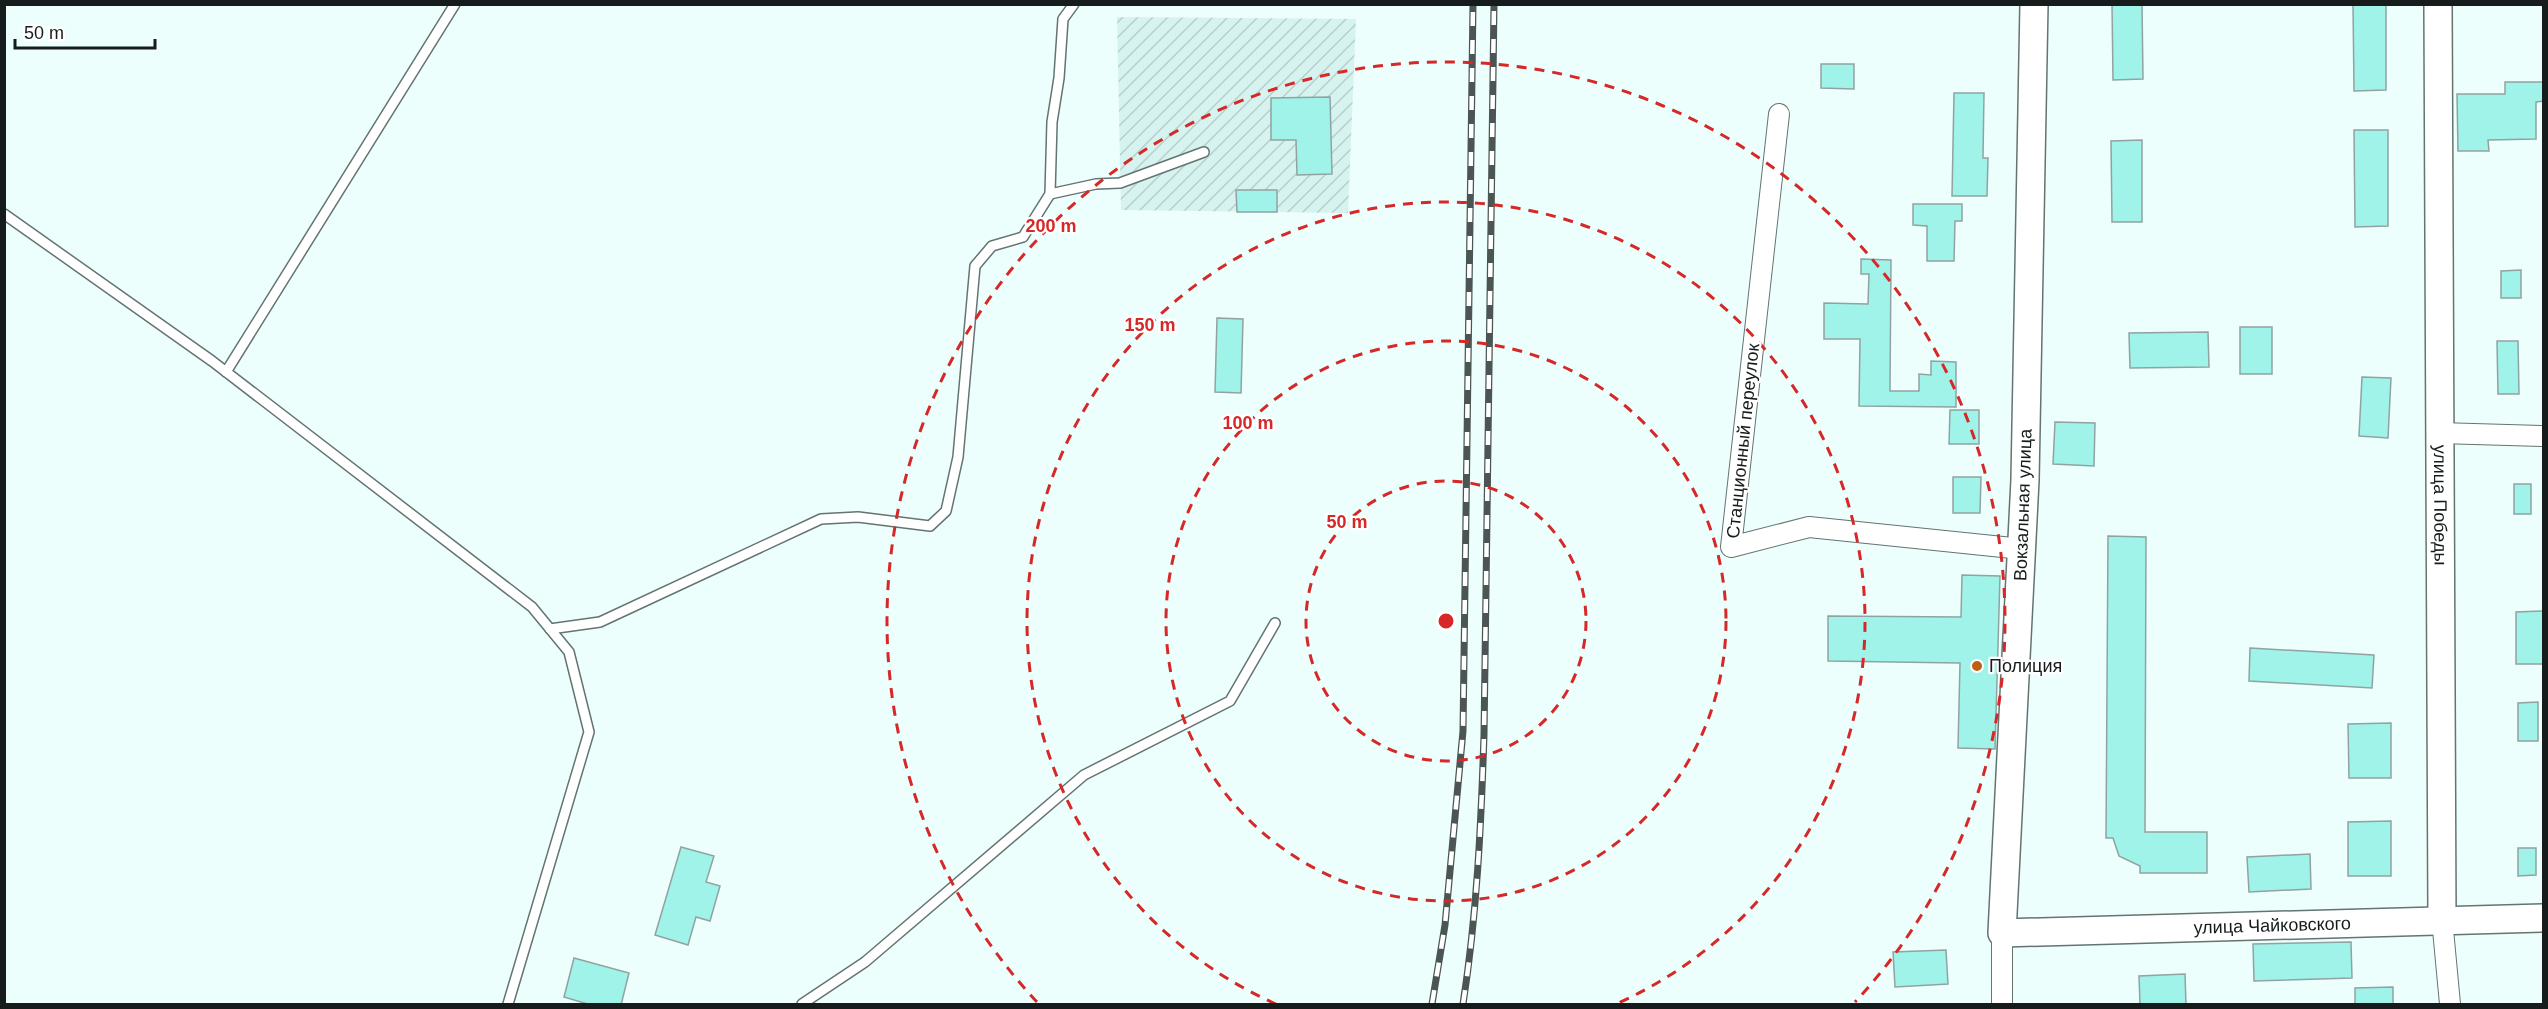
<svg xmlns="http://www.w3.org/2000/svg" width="2548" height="1009" font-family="Helvetica,sans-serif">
<defs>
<pattern id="industrial-furrows" width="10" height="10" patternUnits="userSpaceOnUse" patternTransform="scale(1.5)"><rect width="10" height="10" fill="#d6f3ef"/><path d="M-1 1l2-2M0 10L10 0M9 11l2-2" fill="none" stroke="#b7d0cc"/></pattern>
</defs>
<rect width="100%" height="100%" fill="#ecfffc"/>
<polygon fill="url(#industrial-furrows)" points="1117,17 1356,19 1348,213 1121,210"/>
<g fill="#a0f3e9" stroke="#91a3a1" stroke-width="1.5">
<polygon points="2112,4 2142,4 2143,79 2113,80"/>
<polygon points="2353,4 2386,4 2386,90 2354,91"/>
<polygon points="1821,64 1854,64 1854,89 1821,88"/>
<polygon points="2505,82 2544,82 2544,101 2536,102 2536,139 2488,140 2489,151 2458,151 2457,94 2505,94"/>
<polygon points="1954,93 1984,93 1983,158 1988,158 1987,196 1952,196"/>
<polygon points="1330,97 1332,174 1297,175 1296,140 1271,140 1271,98"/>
<polygon points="2354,130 2388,130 2388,226 2355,227"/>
<polygon points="2142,140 2142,222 2112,222 2111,141"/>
<polygon points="1236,190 1277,190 1277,212 1237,212"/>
<polygon points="1913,204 1962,204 1962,221 1955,221 1954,261 1927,261 1927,226 1913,225"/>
<polygon points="1861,259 1891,260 1890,391 1919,391 1919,374 1931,375 1931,361 1956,362 1956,407 1859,406 1860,339 1824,339 1824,303 1868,304 1869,274 1861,274"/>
<polygon points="2521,270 2521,298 2501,298 2501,271"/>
<polygon points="1217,318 1243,319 1241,393 1215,392"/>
<rect x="2240" y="327" width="32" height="47"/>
<polygon points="2208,332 2209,367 2130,368 2129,333"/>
<polygon points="2497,341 2518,341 2519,394 2498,394"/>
<polygon points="2362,377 2391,378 2388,438 2359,436"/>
<polygon points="1950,410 1979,410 1979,444 1949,444"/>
<polygon points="2055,422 2095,423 2094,466 2053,464"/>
<polygon points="1953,477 1981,477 1980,513 1953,513"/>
<rect x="2514" y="484" width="17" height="30"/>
<polygon points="2108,536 2146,537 2145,832 2207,832 2207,873 2140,873 2140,866 2119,856 2113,838 2106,838"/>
<polygon points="1962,575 2000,576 1995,749 1958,748 1960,663 1828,661 1828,616 1961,617"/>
<polygon points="2544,611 2544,664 2516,664 2516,612"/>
<polygon points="2250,648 2374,655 2372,688 2249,681"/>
<polygon points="2538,702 2538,741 2518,741 2518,703"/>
<polygon points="2391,723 2391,778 2349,778 2348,724"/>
<polygon points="2391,821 2391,876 2348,876 2348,822"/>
<polygon points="681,847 714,856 706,882 720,886 710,921 696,917 688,945 655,935"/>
<polygon points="2518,848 2536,848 2536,875 2518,876"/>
<polygon points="2310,854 2311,889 2249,892 2247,857"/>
<polygon points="2351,942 2352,978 2254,981 2253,944"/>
<polygon points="1946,950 1948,984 1895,987 1893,952"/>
<polygon points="574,958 629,973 621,1005 591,1005 564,997"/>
<polygon points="2185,974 2186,1005 2140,1005 2139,976"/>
<polygon points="2393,987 2393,1005 2355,1005 2355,988"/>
</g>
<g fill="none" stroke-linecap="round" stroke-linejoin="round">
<g stroke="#637471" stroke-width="12">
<g id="lane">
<polyline points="1050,194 1096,184 1120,183 1204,152"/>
<polyline points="4,214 212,361 532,607 569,652 589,732 508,1004"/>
<polyline points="226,372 455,4"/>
<polyline points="550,629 600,622 821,519 858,517 930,526 946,511 958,457 975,266 992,246 1023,237 1050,194 1052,122 1059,78 1063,19 1074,4"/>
<polyline points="802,1004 865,962 1084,775 1230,701 1275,623"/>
</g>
</g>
<g stroke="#637471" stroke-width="22">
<g id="street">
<polyline points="1779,114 1731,547 1809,527 2022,549"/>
<polyline points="2439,433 2544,436"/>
<polyline points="2442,919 2450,1004"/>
<polyline points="2002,1004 2002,933"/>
</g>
</g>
<g stroke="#637471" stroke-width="30">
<g id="secondary">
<path id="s1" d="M2034 4 2025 480 2002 933 2544 918"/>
<path id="s2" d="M2438 4 2442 919"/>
</g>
</g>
<use href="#lane" stroke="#fff" stroke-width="9"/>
<use href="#street" stroke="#fff" stroke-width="20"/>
<use href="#secondary" stroke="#fff" stroke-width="27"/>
<g stroke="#4b5553" stroke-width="7">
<g id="rail">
<polyline points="1432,1004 1445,925 1463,731 1473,4"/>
<path d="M1463 1004C1477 914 1481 826 1484 735L1494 4"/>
</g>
</g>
<use href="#rail" stroke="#fff" stroke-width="4.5" stroke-dasharray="14" stroke-linecap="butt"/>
</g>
<g fill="none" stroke="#d62828" stroke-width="3" stroke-dasharray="10 8">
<circle cx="1446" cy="621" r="140"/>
<circle cx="1446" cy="621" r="280"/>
<path d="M1276 1004A419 419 0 1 1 1616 1004"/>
<path d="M1037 1002A559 559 0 1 1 1855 1002"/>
</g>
<circle fill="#be6012" stroke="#fff" stroke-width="2" cx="1977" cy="666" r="6"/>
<g text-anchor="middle" stroke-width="4.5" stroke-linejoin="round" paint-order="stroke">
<g font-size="18" fill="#161c1b" stroke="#fff">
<text transform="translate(1743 441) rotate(-84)" y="6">Станционный переулок</text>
<text transform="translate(2023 505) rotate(-88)" y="6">Вокзальная улица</text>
<text dy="6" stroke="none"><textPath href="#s2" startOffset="501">улица Победы</textPath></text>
<text dy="6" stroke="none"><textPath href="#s1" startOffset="1200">улица Чайковского</textPath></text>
</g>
<g font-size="18" fill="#161c1b" stroke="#fff" text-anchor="start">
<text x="1989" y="672">Полиция</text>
</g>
</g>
<circle cx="1446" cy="621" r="9" fill="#d62828" stroke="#fff" stroke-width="3"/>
<g font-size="18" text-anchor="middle" font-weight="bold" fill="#d62828" stroke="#fff" stroke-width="4.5" stroke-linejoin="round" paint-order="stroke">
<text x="1051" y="232">200 m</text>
<text x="1150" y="331">150 m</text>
<text x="1248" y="429">100 m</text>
<text x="1347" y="528">50 m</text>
</g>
<rect width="2548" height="1009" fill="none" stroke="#161c1b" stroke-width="12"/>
<path d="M15 39v9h140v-9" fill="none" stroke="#161c1b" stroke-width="3"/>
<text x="24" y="39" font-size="18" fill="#161c1b" stroke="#ffffff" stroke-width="4.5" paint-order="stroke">50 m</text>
</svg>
